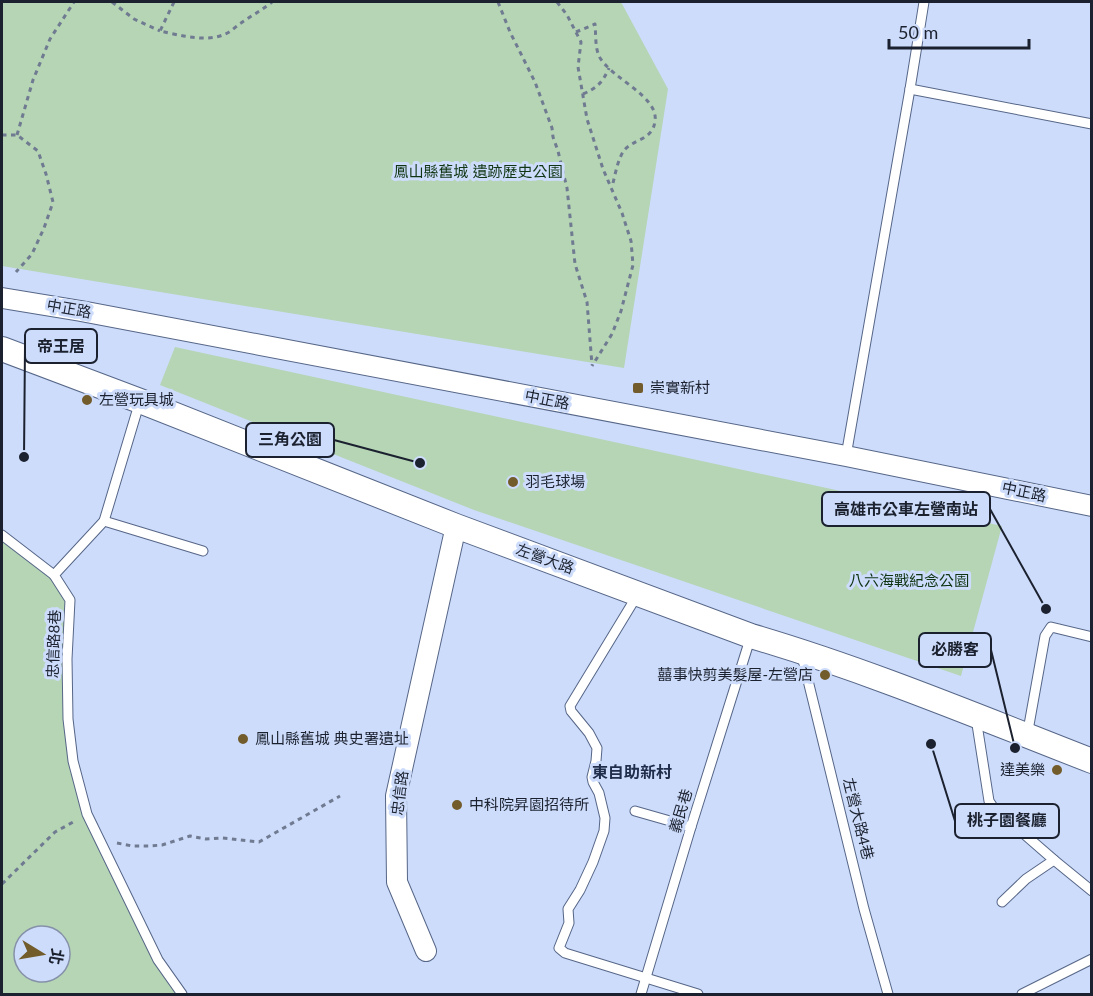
<svg xmlns="http://www.w3.org/2000/svg" width="1093" height="996" font-family="Lato,'Noto Sans TC',sans-serif">
<rect width="100%" height="100%" fill="#cddcfb"/>
<g fill="#b5d5b5" fill-rule="evenodd">
<polygon points="2,2 621,2 668,89 624,368 2,266"/>
<polygon points="175,347 1002,526 961,676 474,510 160,385"/>
<path d="M2 535 54 575 70 600 68 719 87 814 158 960 182 994H2ZM24 936H60V972H24Z"/>
</g>
<g fill="none" stroke-linecap="round" stroke-linejoin="round">
<g stroke="#566687" stroke-width="11">
<g id="service">
<polyline points="910,89 1092,124"/>
<polyline points="140,401 104,521 54,575 70,600 67,659 68,719 73,761 87,814 158,960 182,994"/>
<polyline points="846,456 910,89 924,2"/>
<polyline points="104,521 203,551"/>
<polyline points="2,535 54,575"/>
<polyline points="638,594 570,706 571,711 589,733 597,748 596,761 592,777 593,782 599,793 605,818 604,831 593,862 580,890 568,909 569,923 559,948 565,953 698,994"/>
<polyline points="802,656 864,909 888,994"/>
<polyline points="976,718 989,801 993,807 1054,860 1092,891"/>
<polyline points="1027,736 1045,636 1051,627 1092,637"/>
<polyline points="635,811 691,827"/>
<polyline points="1002,902 1026,879 1054,860"/>
<polyline points="641,994 691,827 751,636"/>
<polyline points="1022,994 1092,959"/>
</g>
</g>
<g stroke="#566687" stroke-width="22">
<g id="minor">
<polyline points="2,298 81,311 846,456 1092,506"/>
<polyline points="426,951 397,882 396,796 456,526"/>
</g>
</g>
<g stroke="#566687" stroke-width="26">
<path id="tertiary" d="M2 349 140 401 456 526 751 636C867 670 979 717 1092 761"/>
</g>
<g stroke="#707b91" stroke-width="3" stroke-dasharray="4.5 4.5" stroke-linecap="butt">
<polyline points="112,2 134,19 160,31"/>
<path d="M174 2 160 31C179 35 207 43 225 34 231 32 236 26 241 23 251 16 262 10 272 2"/>
<polyline points="498,2 510,32 535,82 552,128 553,137 558,151 567,188 575,264 587,302 592,365"/>
<polyline points="557,2 567,15 581,42 578,67 587,119 603,169 622,213 631,241 633,265 621,311 612,334 592,366"/>
<path d="M576 32 595 24C596 35 595 47 599 56 610 78 659 96 655 121 653 141 631 139 623 152 617 162 615 176 612 187"/>
<path d="M583 94C597 88 603 82 609 68"/>
<polyline points="2,135 17,135 38,151 46,174 53,202 44,228 32,254 16,272"/>
<polyline points="17,135 33,80 50,39 74,2"/>
<polyline points="117,843 132,846 149,846 162,845 190,836 206,839 222,838 259,842 340,796"/>
<polyline points="2,884 55,832 75,821"/>
</g>
<use href="#service" stroke="#fff" stroke-width="9"/>
<use href="#minor" stroke="#fff" stroke-width="20"/>
<use href="#tertiary" stroke="#fff" stroke-width="24"/>
</g>
<g fill="#725c2c" stroke="#cddcfb" stroke-width="2">
<rect x="632" y="382" width="12" height="12" rx="3"/>
<circle cx="87" cy="400" r="6"/>
<circle cx="513" cy="482" r="6"/>
<circle cx="825" cy="675" r="6"/>
<circle cx="243" cy="739" r="6"/>
<circle cx="1057" cy="770" r="6"/>
<circle cx="457" cy="805" r="6"/>
</g>
<g text-anchor="middle" stroke-width="6" stroke-linejoin="round" paint-order="stroke">
<g font-size="15" fill="#0f3512" stroke="#cddcfb">
<text x="478" y="177">鳳山縣舊城 遺跡歷史公園</text>
<text x="909" y="586">八六海戰紀念公園</text>
</g>
<g font-size="15" fill="#1b212f" stroke="#cddcfb">
<text transform="translate(69 309) rotate(10)" y="5">中正路</text>
<text transform="translate(547 400) rotate(11)" y="5">中正路</text>
<text transform="translate(1024 492) rotate(12)" y="5">中正路</text>
<text transform="translate(545 559) rotate(20)" y="5">左營大路</text>
<text transform="translate(54 644) rotate(-88)" y="5">忠信路8巷</text>
<text transform="translate(400 793) rotate(-83)" y="5">忠信路</text>
<text transform="translate(681 811) rotate(-73)" y="5">義民巷</text>
<text transform="translate(858 819) rotate(76)" y="5">左營大路4巷</text>
</g>
<g font-size="15" fill="#1b212f" stroke="#cddcfb" text-anchor="start">
<text x="650" y="393">崇實新村</text>
<text x="99" y="405">左營玩具城</text>
<text x="525" y="487">羽毛球場</text>
<text x="813" y="680" text-anchor="end">囍事快剪美髮屋-左營店</text>
<text x="255" y="744">鳳山縣舊城 典史署遺址</text>
<text x="1045" y="775" text-anchor="end">達美樂</text>
<text x="469" y="810">中科院昇園招待所</text>
</g>
<g font-size="16" font-weight="bold" fill="#202d4b" stroke="#cddcfb">
<text x="632" y="778">東自助新村</text>
</g>
</g>
<path fill="none" stroke="#1b212f" stroke-width="2" d="M24 457L25 346M420 463L334 440M1046 609L990 509M1015 748L991 650M931 744L955 821"/>
<g fill="#1b212f" stroke="#cddcfb" stroke-width="2">
<circle cx="24" cy="457" r="6"/>
<circle cx="420" cy="463" r="6"/>
<circle cx="1046" cy="609" r="6"/>
<circle cx="1015" cy="748" r="6"/>
<circle cx="931" cy="744" r="6"/>
</g>
<g fill="#cddcfb" stroke="#1b212f" stroke-width="2">
<rect x="25" y="329" width="72" height="34" rx="6"/>
<rect x="246" y="423" width="88" height="34" rx="6"/>
<rect x="822" y="492" width="168" height="34" rx="6"/>
<rect x="919" y="633" width="72" height="34" rx="6"/>
<rect x="955" y="804" width="104" height="34" rx="6"/>
</g>
<g font-size="16" text-anchor="middle" font-weight="bold" fill="#1b212f">
<text x="61" y="352">帝王居</text>
<text x="290" y="445">三角公園</text>
<text x="906" y="515">高雄市公車左營南站</text>
<text x="955" y="655">必勝客</text>
<text x="1007" y="826">桃子園餐廳</text>
</g>
<rect width="1093" height="996" fill="none" stroke="#1b212f" stroke-width="6"/>
<g transform="translate(42 954) rotate(101)"><circle r="28" fill="#cddcfb" stroke="#8691a9" stroke-width="1.5"/>
<path d="M0-4.5L10 22L0 15L-10 22Z" fill="#725c2c"/>
<text y="-9" font-size="16" font-weight="bold" text-anchor="middle" fill="#1b212f">北</text>
</g>
<path d="M889 39v9h140v-9" fill="none" stroke="#1b212f" stroke-width="3"/>
<text x="898" y="39" font-size="18" fill="#1b212f" stroke="#cddcfb" stroke-width="4.5" paint-order="stroke">50 m</text>
</svg>
